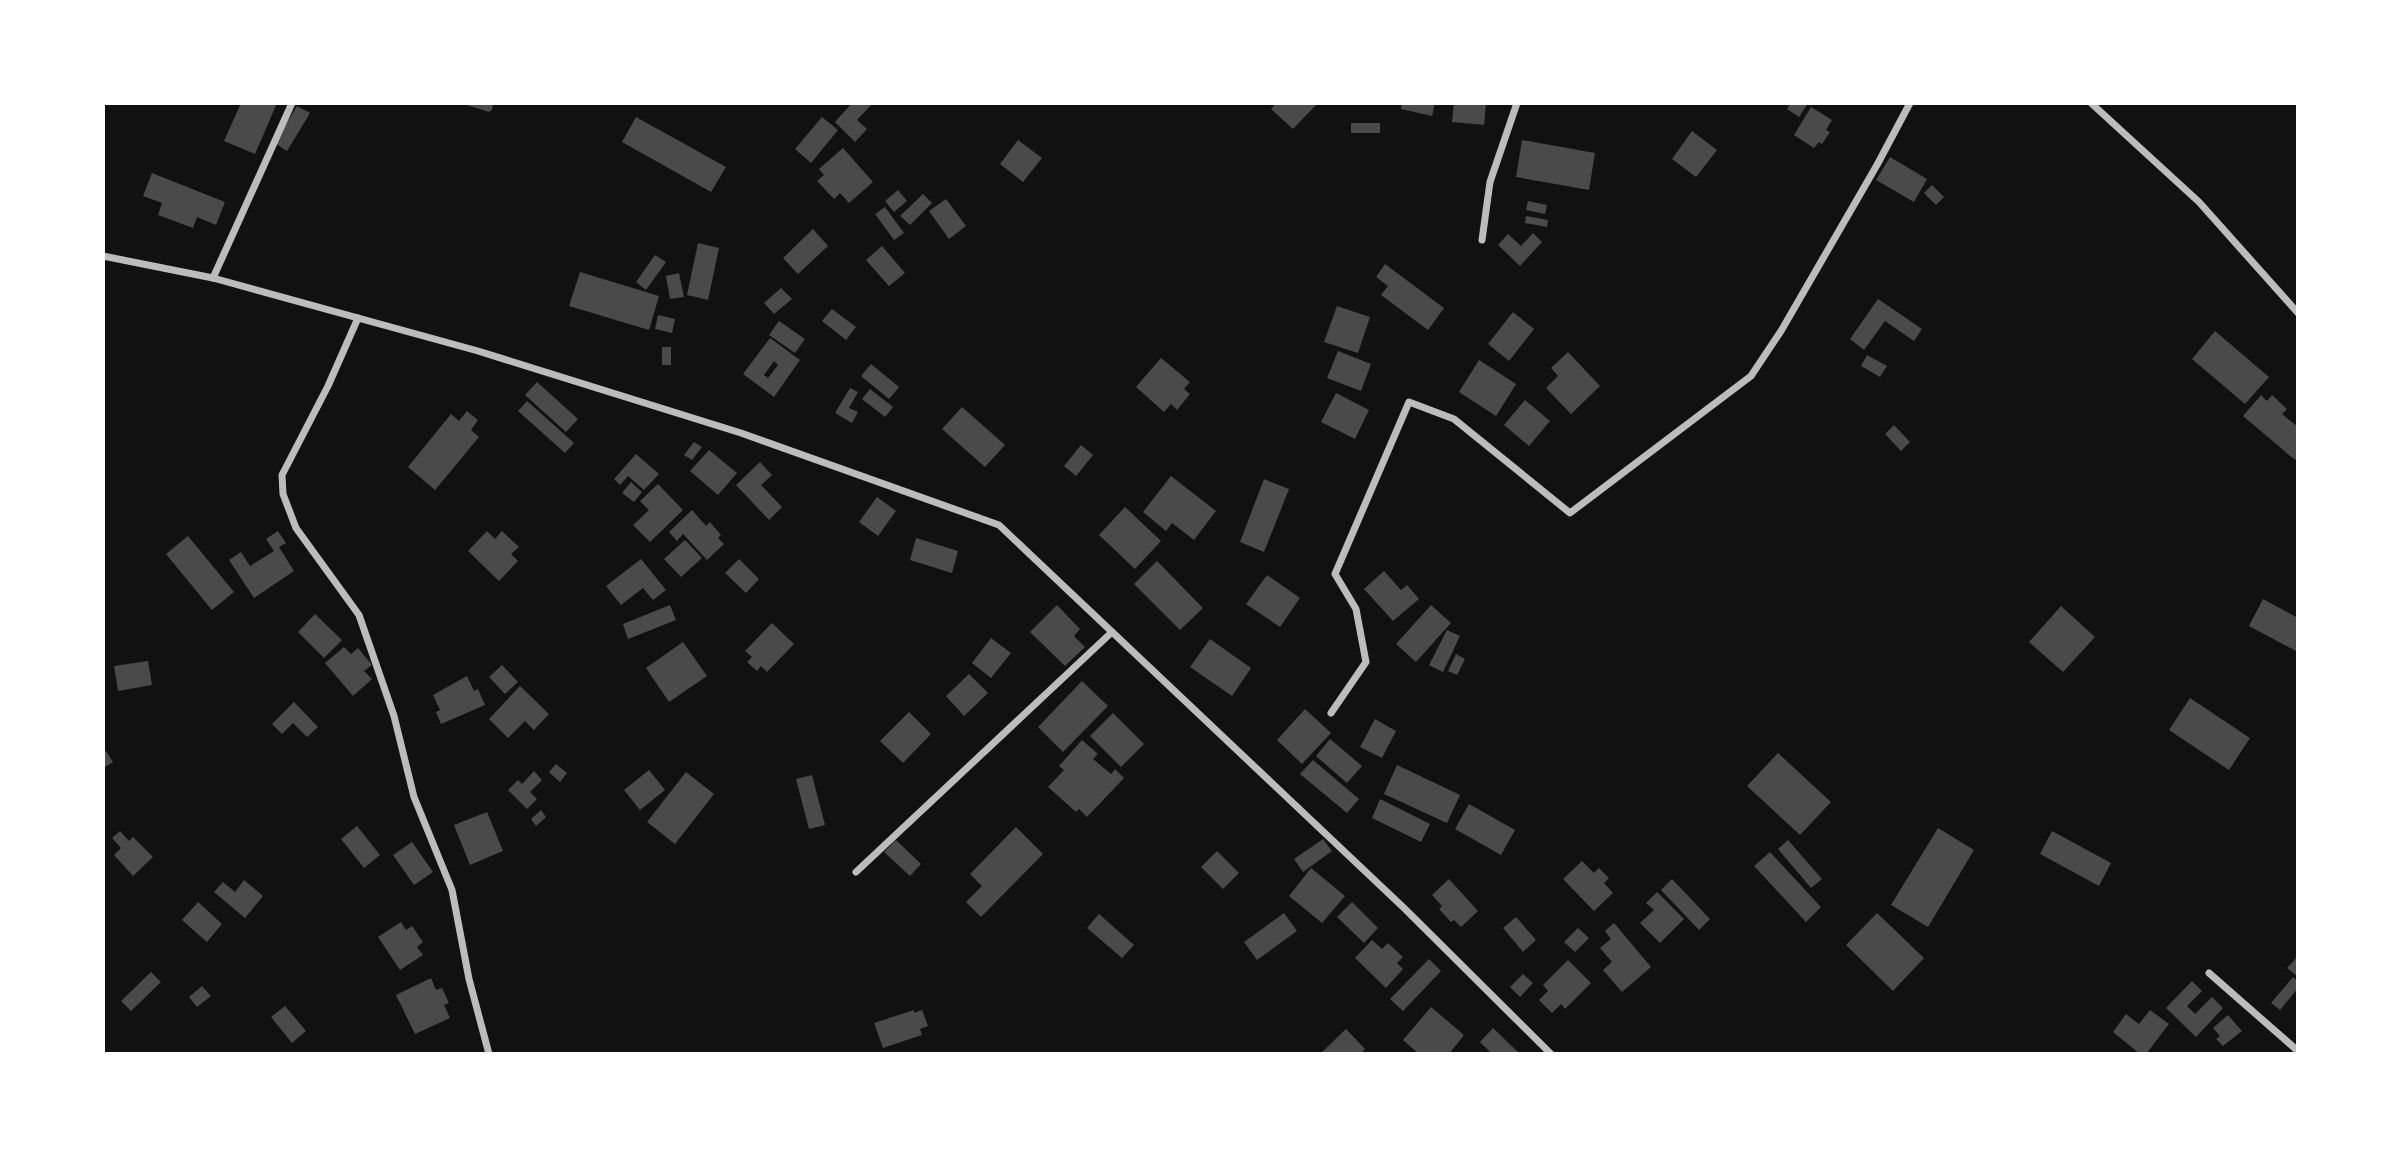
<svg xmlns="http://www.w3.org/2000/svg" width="2401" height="1157" font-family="Cabin,sans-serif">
<rect width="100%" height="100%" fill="#111"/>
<g fill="#4a4a4a" fill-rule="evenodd">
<polygon points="241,103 277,103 255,154 224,141"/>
<polygon points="493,103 492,110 489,112 464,104"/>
<polygon points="852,103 873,103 857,120 867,129 855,142 835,122"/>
<polygon points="1276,103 1318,103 1293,129 1271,109"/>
<polygon points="1402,103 1435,103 1432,116 1401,109"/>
<polygon points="1454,103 1486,103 1484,125 1452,122"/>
<polygon points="1791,103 1808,103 1799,117 1787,109"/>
<polygon points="297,106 310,113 287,151 275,143"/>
<polygon points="1811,107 1832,120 1826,130 1830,132 1822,144 1819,142 1814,148 1794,135"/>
<polygon points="636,117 726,167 711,192 622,142"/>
<polygon points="822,117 838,130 811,163 795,149"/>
<rect x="1351" y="123" width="29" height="10"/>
<polygon points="1692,131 1717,150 1696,177 1672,159"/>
<polygon points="1018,140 1042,158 1023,182 1000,164"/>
<polygon points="1522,140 1595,153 1589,190 1516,177"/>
<polygon points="843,148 873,182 849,203 840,193 834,199 817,181 824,175 819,169"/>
<polygon points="1890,157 1927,179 1914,202 1876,180"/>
<polygon points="152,173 225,202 216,225 197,217 193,228 158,215 162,203 143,196"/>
<polygon points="1932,185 1944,197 1936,205 1924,193"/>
<polygon points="898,190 907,201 894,212 885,201"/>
<polygon points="923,194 932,203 910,225 900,216"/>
<polygon points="946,199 966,226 949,239 929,211"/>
<polygon points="1528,201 1547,205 1545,214 1526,210"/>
<polygon points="885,207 904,233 894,240 875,214"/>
<polygon points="1526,216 1548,220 1547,227 1525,223"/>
<polygon points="813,229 828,246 798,274 783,258"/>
<polygon points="1533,233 1542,242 1520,266 1498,245 1508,234 1521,246"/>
<polygon points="698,243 719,248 708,300 687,295"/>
<polygon points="882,246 905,273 889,286 866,260"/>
<polygon points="655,255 666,262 646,290 636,282"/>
<polygon points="1385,264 1444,308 1428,330 1381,295 1388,286 1376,277"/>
<polygon points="580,272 659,296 649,330 569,306"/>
<polygon points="679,273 684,297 670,299 666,276"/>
<polygon points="781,288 792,299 774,314 764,303"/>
<polygon points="1878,299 1922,329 1914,341 1885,321 1864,350 1850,339"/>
<polygon points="1337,306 1370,317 1358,353 1324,342"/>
<polygon points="832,309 856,327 846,340 822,321"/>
<polygon points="1513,312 1534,329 1509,361 1488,344"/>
<polygon points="658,315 675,319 672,333 655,329"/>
<polygon points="779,321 805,339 795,353 769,335"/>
<polygon points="2215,331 2269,377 2245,404 2192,359"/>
<path d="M770 338 800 360 774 397 743 374ZM774 361 778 365 768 378 764 375Z"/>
<rect x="662" y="347" width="9" height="18"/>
<polygon points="1338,351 1371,364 1361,391 1327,378"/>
<polygon points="1568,352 1600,386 1571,414 1546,388 1558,376 1551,368"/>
<polygon points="1867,355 1887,366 1880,377 1861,366"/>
<polygon points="1161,358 1190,382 1184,389 1190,394 1177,410 1171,404 1164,412 1136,387"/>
<polygon points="1479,360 1516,384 1496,416 1459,392"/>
<polygon points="871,364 899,387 889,399 861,376"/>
<polygon points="537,382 578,419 566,432 525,395"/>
<polygon points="850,388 858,392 849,408 858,412 852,423 835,413"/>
<polygon points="870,389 893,407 885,417 862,399"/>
<polygon points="1336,393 1369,410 1355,439 1321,422"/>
<polygon points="2261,395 2267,401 2272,395 2287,409 2282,414 2298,427 2298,457 2295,460 2243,416"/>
<polygon points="1525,400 1550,421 1529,446 1504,425"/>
<polygon points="527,401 574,443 565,453 518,411"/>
<polygon points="962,407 1005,445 985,467 942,429"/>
<polygon points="467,411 478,420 471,430 479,437 435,490 408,467 451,414 459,421"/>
<polygon points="1894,425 1910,442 1901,451 1885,434"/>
<polygon points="694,442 702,447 692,460 684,455"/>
<polygon points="1081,445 1093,455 1076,476 1064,466"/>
<polygon points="709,450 737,473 718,495 690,471"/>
<polygon points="636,454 659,474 644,490 628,476 620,485 614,479"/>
<polygon points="760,462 772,475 761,485 782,507 769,520 736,485"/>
<polygon points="1171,476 1216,511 1194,540 1172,523 1166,531 1143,512"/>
<polygon points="1264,479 1289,489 1264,552 1240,542"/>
<polygon points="631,482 642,492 634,502 622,493"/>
<polygon points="658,484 683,510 650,542 633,525 649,510 640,501"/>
<polygon points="877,497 896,511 878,536 859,522"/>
<polygon points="1125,507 1161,541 1135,569 1099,535"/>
<polygon points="692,510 706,526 710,522 721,535 718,538 724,544 707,560 683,534 677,541 669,532"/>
<polygon points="278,531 286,543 279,547 294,571 254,598 229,560 241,552 250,566 274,551 266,539"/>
<polygon points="487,531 495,539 502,531 519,547 511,554 518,561 499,581 468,551"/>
<polygon points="188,536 234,592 212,610 166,554"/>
<polygon points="916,538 958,551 952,573 910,560"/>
<polygon points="685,540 702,558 681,577 664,559"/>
<polygon points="641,559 666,590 653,600 643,588 621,605 606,586"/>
<polygon points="739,559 759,579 746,593 725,573"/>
<polygon points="1157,561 1203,608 1180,630 1134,584"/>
<polygon points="1384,571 1401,590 1407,585 1419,599 1393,621 1364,589"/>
<polygon points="1267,575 1300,598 1280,627 1246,604"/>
<polygon points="2263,599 2298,618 2298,652 2249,626"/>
<polygon points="670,605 676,620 628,639 623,624"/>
<polygon points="1057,605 1080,629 1074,636 1085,647 1065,666 1030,632"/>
<polygon points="1431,605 1451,623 1416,662 1396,644"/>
<polygon points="2061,606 2095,637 2063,672 2029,642"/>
<polygon points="315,614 342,640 324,658 298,632"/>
<polygon points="772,623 794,644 767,672 761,666 757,671 747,662 752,657 745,651"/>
<polygon points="1447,630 1460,636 1443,672 1429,665"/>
<polygon points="991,638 1011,653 991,678 972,663"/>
<polygon points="1210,639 1251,668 1232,696 1190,667"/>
<polygon points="683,642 707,676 669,702 646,668"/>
<polygon points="344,647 351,654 358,648 372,665 364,671 372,679 353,696 325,663"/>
<polygon points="1456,654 1465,659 1457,675 1448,671"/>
<polygon points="148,661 152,685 118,691 114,666"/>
<polygon points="502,665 518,682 505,694 489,677"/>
<polygon points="969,674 988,693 964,716 946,696"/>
<polygon points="467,676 474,691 478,689 485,705 441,724 436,712 440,710 433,695"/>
<polygon points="1082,681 1108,706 1063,752 1038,727"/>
<polygon points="520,686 549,714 534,730 525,721 508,738 489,719"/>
<polygon points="2190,698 2250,738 2229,770 2169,730"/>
<polygon points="294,702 318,727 307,737 293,723 282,734 272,724"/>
<polygon points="1305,709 1331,733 1302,764 1277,740"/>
<polygon points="909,712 931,734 903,763 880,741"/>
<polygon points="1113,713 1144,744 1121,767 1090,736"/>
<polygon points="1375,719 1396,731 1382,758 1360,747"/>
<polygon points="1330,739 1362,766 1347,783 1316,756"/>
<polygon points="1082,740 1098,754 1093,759 1111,774 1115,769 1124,778 1087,817 1079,809 1076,812 1048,787 1064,770 1059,766"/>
<polygon points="106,751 113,762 103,768 103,752"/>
<polygon points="1778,753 1831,802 1800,835 1747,786"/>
<polygon points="1313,760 1359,799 1347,813 1300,774"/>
<polygon points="556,764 567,773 560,782 549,772"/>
<polygon points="1397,765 1460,795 1447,823 1384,794"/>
<polygon points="649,770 665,790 640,810 624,790"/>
<polygon points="534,771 542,780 530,792 537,799 527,809 508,790 518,780 522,784"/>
<polygon points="686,772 714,794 675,844 647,822"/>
<polygon points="812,775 825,825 809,829 796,779"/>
<polygon points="1380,799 1430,824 1421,842 1372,818"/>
<polygon points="1469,804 1515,830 1501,855 1455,829"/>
<polygon points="541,810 546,817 536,826 531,819"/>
<polygon points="487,812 503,851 470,865 454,825"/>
<polygon points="357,826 380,855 364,868 341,839"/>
<polygon points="1016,827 1043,854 981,917 966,902 982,886 970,874"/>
<polygon points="1938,828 1974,850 1928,927 1891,905"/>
<polygon points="120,831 129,841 133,837 153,857 133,876 114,855 121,848 112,838"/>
<polygon points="2052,831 2111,863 2099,886 2040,854"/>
<polygon points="1323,839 1332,851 1303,872 1294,859"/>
<polygon points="896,840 921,864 910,876 884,852"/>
<polygon points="1788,840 1822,879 1811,888 1778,849"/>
<polygon points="412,842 433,872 414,885 393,855"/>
<polygon points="1217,851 1239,873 1223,889 1201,867"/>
<polygon points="1770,852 1821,907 1806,922 1754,866"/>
<polygon points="1582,861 1594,873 1599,868 1609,878 1604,883 1613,893 1594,911 1563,879"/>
<polygon points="1311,868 1345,896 1322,923 1289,896"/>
<polygon points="1449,879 1478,911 1461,927 1454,920 1451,922 1439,909 1442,906 1432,895"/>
<polygon points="1672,879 1710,919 1699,930 1661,890"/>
<polygon points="244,880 263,896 245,918 214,892 223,882 235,892"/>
<polygon points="1657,892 1684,919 1660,943 1640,923 1654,910 1646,903"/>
<polygon points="198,902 222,924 207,942 182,920"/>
<polygon points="1352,902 1378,928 1364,943 1337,917"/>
<polygon points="1284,913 1297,931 1257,960 1244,942"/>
<polygon points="1877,913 1924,958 1893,991 1846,945"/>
<polygon points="1099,914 1134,945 1122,958 1087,928"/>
<polygon points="1516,917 1536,940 1523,952 1503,928"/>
<polygon points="401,922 406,930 412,926 423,942 417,947 423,955 400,970 378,937"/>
<polygon points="1614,923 1651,967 1622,992 1603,970 1612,962 1600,948 1611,939 1605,931"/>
<polygon points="1578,928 1589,938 1575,952 1564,942"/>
<polygon points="1372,940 1382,949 1388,943 1403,957 1397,963 1403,969 1386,988 1355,958"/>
<polygon points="2298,956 2298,977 2287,968"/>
<polygon points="1429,959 1441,971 1403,1011 1390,999"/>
<polygon points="1568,960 1591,983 1565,1009 1561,1004 1552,1013 1539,1000 1548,991 1543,985"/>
<polygon points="151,972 161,982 131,1011 121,1001"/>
<polygon points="1523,974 1533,983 1520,997 1510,987"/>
<polygon points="2293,977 2298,981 2298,988 2280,1010 2271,1003"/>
<polygon points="431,978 436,990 442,988 449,1003 444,1005 450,1018 415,1034 396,995"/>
<polygon points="2192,981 2202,991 2187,1006 2195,1014 2212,997 2223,1008 2196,1037 2166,1008"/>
<polygon points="202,986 211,996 197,1007 189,997"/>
<polygon points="285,1006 306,1031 292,1043 271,1017"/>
<polygon points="1431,1007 1464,1035 1449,1054 1419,1054 1403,1040"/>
<polygon points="914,1010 914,1013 922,1010 928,1026 920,1029 922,1035 883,1048 874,1023"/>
<polygon points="2150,1010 2169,1024 2146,1054 2140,1054 2113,1032 2126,1014 2139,1024"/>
<polygon points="2228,1015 2242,1031 2223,1046 2216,1039 2220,1036 2213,1028"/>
<polygon points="1493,1028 1520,1054 1492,1054 1480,1042"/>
<polygon points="1346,1029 1365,1049 1361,1054 1320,1054"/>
</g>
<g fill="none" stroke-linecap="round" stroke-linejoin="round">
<g stroke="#bcbcbc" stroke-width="7">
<polyline points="2091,103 2199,202 2298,313"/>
<polyline points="1482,240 1490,182 1517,103"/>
<polyline points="103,256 213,278 478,351 741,433 999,525 1404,908 1551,1054"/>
<polyline points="213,278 292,103"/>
<polyline points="358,318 328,386 282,475 283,494 296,528 359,615 394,716 414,797 452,890 469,979 489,1054"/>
<polyline points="1331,713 1366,662 1356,609 1335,574 1409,402 1454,419 1570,513 1751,376 1781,331 1877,165 1910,103"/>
<polyline points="856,872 1112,632"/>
<polyline points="2209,973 2298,1051"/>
</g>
</g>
<rect width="2401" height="1157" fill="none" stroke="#ffffff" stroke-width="210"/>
</svg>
